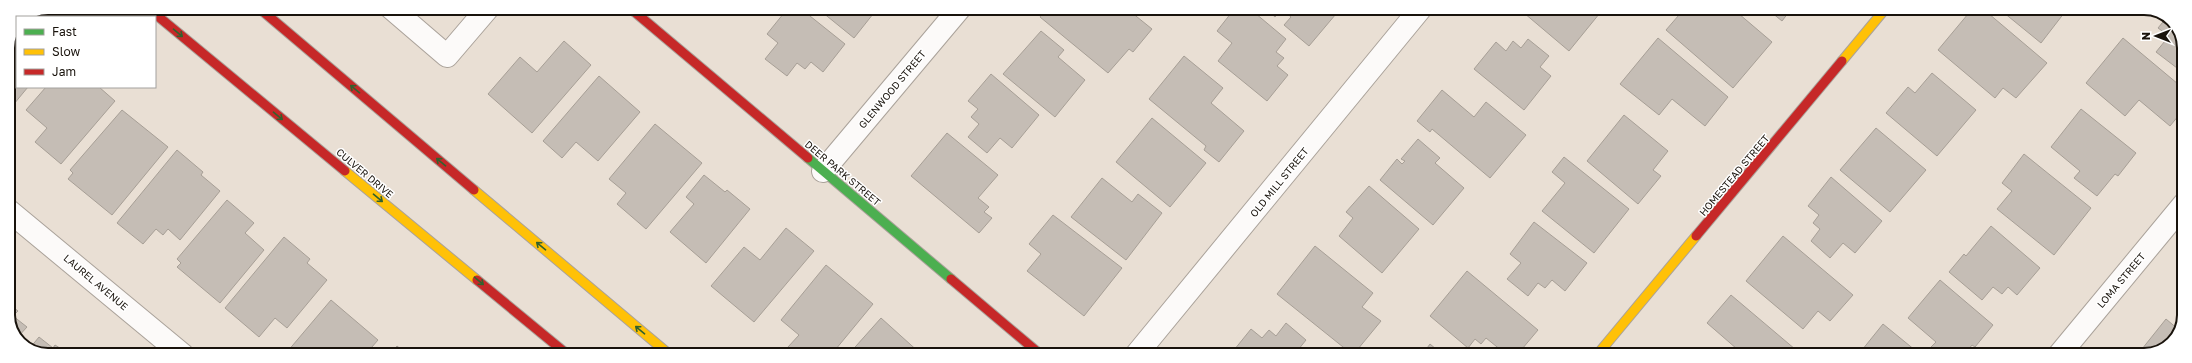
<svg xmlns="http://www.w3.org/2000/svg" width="2192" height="363" font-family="'Golos Text',sans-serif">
<rect width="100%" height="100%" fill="#e9dfd4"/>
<g fill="#c5bdb5" stroke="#a79f96">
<polygon points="788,8 800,8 845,44 823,72 811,62 805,69 797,63 787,76 765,59 778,43 767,34"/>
<polygon points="817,8 877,8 877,9 854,38"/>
<polygon points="1047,8 1126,8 1152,29 1133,52 1129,49 1108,73 1040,17"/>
<polygon points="1235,8 1249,8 1286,39 1276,52 1284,58 1277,66 1288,75 1267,101 1218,61 1232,43 1217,31"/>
<polygon points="1265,8 1341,8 1309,46 1284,25 1291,17 1282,9 1275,17"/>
<polygon points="1528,8 1604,8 1569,51 1524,13"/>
<polygon points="1685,8 1698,8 1701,11 1703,8 1732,8 1772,42 1733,88 1666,30"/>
<polygon points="1766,8 1792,8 1782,21"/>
<polygon points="1973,8 1982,8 2047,63 2016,98 2003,88 1995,98 1938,50"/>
<polygon points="1998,8 2068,8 2041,43"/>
<polygon points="2167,17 2172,20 2184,43 2184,59 2177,68 2156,52 2169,36 2158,28"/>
<polygon points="1041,31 1064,50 1058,57 1085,80 1055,117 1003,74"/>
<polygon points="14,33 17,35 17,87 28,87 9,110 8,48"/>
<polygon points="1658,38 1728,97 1705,126 1672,99 1659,115 1620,84"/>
<polygon points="2123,38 2184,89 2184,109 2170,126 2139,100 2125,116 2086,83"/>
<polygon points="1528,39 1549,56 1540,67 1551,76 1524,110 1474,69 1496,42 1506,51 1513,41 1521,48"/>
<polygon points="564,41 591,65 532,133 488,94 520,57 537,72"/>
<polygon points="1184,56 1223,88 1211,103 1244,131 1219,162 1204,150 1206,146 1149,99"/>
<polygon points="1932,73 1976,110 1937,156 1886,113 1908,87 1915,93"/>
<polygon points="991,74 1039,115 1012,148 1000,138 987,153 968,137 979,124 971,117 978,109 968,101"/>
<polygon points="599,76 640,112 598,161 576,142 562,158 543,141"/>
<polygon points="46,87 99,87 115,101 61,164 35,142 47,128 26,110"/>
<polygon points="1442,90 1474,117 1486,102 1526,135 1490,178 1432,129 1430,132 1417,121"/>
<polygon points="2081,109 2136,153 2118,176 2115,174 2097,196 2074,178 2080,171 2051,147"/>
<polygon points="122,110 168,147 112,215 68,179 73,173 70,170"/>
<polygon points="1624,115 1668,151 1653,170 1661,176 1638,204 1587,161"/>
<polygon points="1152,118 1206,163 1170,207 1116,162"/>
<polygon points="655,124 702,163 646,229 617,204 626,193 609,179"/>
<polygon points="1876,128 1926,170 1890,212 1840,170"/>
<polygon points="947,133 998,175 978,198 989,207 984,212 992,218 979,233 911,176"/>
<polygon points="1418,139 1440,158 1435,163 1464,188 1433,225 1380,180 1397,159 1402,164 1405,161 1401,159"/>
<polygon points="177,150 203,172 201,175 220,191 180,240 168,229 163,235 156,229 143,244 117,223"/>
<polygon points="2024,154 2091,208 2054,255 1997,209 2012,191 2002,183"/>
<polygon points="1564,157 1629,209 1594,253 1542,211 1565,183 1552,172"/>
<polygon points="704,175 725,192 727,190 750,209 706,263 670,232 694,204 686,197"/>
<polygon points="1831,177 1882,221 1855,253 1843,243 1830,258 1811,241 1820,229 1813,223 1819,215 1808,206"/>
<polygon points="1102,178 1132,202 1138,194 1162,213 1126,260 1071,217"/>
<polygon points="1369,186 1419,229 1382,273 1339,236 1353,218 1346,212"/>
<polygon points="227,200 254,223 245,233 264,250 220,303 177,267 181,263 177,259"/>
<polygon points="1053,215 1122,268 1084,316 1027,271 1041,254 1029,244"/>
<polygon points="1534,222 1587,263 1565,291 1552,280 1545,288 1538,283 1528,296 1507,279 1521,263 1510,254"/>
<polygon points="1991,226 2040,268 2017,295 2008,287 2002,294 1993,287 1982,300 1949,272 1964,254 1966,256"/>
<polygon points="786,228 814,251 754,322 711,286 744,247 760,260"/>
<polygon points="1783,236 1853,295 1830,321 1818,311 1803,329 1746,281"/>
<polygon points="284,237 310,259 307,263 327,280 287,328 275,318 259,337 225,308"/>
<polygon points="1315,246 1373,293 1362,307 1381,321 1353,355 1277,294"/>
<polygon points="826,265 873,304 831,355 798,355 788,347 799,335 781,320"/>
<polygon points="1467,271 1538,330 1517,355 1507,355 1486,338 1481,344 1475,339 1468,348 1430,316"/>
<polygon points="1940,280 1993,325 1975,347 1972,345 1964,355 1941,355 1931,347 1936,342 1908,318"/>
<polygon points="1731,295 1802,355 1736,355 1737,349 1707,323"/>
<polygon points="331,300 378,340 365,355 289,355 287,352"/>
<polygon points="8,303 18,311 13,316 27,327 17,338 8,320"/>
<polygon points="881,318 921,354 921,355 848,355"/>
<polygon points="2166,319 2179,330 2170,345 2148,353 2142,349"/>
<polygon points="1286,323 1306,340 1294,355 1230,355 1251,329 1262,338 1269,330 1276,336"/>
<polygon points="1883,324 1921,355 1858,355"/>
<polygon points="39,337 53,348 55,345 71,355 43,355 30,348"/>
<polygon points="1430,344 1443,355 1422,355"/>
<polygon points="397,346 408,355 390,355"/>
</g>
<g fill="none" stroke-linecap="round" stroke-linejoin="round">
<g stroke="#aaa29a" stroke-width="24">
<g id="street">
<polyline points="391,8 447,56 488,8"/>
<polyline points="823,171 960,8"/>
<polyline points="8,210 183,355"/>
<polyline points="1136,355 1421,8"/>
<polyline points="2059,355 2184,204"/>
</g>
</g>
<g stroke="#aaa29a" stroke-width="11">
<polyline id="fast" points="808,158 951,279"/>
</g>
<g stroke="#aaa29a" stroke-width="11">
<g id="slow">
<polyline points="1842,61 1886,8"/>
<polyline points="345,171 477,280"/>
<polyline points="474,190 670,355"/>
<polyline points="1597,355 1696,236"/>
</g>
</g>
<g stroke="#aaa29a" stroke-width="11">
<g id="jam">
<polyline points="148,8 345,171"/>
<polyline points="259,8 474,190"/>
<polyline points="630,8 808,158"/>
<polyline points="1696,236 1842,61"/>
<polyline points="951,279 1041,355"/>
<polyline points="477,280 568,355"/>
</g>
</g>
<use href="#street" stroke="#fcfaf9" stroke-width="22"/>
<use href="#fast" stroke="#4caf50" stroke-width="9"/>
<use href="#slow" stroke="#ffc107" stroke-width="9"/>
<use href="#jam" stroke="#c62828" stroke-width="9"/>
</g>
<defs><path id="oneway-shaft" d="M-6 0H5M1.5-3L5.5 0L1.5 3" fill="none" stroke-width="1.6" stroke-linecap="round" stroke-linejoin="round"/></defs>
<g stroke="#32612e">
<use href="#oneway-shaft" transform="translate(178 33) rotate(40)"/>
<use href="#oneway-shaft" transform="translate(355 89) rotate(-140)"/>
<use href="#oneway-shaft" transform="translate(278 116) rotate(40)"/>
<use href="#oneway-shaft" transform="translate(441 162) rotate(-140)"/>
<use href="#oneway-shaft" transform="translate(378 198) rotate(40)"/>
<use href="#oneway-shaft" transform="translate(541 246) rotate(-140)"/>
<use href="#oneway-shaft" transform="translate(479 281) rotate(40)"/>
<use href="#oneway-shaft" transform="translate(640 330) rotate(-140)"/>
</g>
<g text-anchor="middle" stroke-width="3" stroke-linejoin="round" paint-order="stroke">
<g font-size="10" fill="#19130c" stroke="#fff">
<text transform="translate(892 89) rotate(-50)" y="4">GLENWOOD STREET</text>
<text transform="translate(365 173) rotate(40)" y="4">CULVER DRIVE</text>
<text transform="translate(843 173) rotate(40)" y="4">DEER PARK STREET</text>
<text transform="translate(1734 175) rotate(-50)" y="4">HOMESTEAD STREET</text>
<text transform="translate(1279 182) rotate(-51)" y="4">OLD MILL STREET</text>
<text transform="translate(2121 280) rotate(-50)" y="4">LOMA STREET</text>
<text transform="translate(96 282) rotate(40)" y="4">LAUREL AVENUE</text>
</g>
</g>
<path d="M0 0H2192V363H0ZM48 15H2144A33 33 0 0 1 2177 48V315A33 33 0 0 1 2144 348H48A33 33 0 0 1 15 315V48A33 33 0 0 1 48 15Z" fill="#fff" fill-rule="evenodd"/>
<path fill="none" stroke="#19130c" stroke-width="2" d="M48 15H2144A33 33 0 0 1 2177 48V315A33 33 0 0 1 2144 348H48A33 33 0 0 1 15 315V48A33 33 0 0 1 48 15Z"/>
<rect x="16" y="16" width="140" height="72" fill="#ffffff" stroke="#a3a19e"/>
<rect x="24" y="29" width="20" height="6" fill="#4caf50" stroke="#a3a19e"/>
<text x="52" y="36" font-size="12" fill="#19130c">Fast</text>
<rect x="24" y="49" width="20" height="6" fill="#ffc107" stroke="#a3a19e"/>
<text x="52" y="56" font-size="12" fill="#19130c">Slow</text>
<rect x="24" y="69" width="20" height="6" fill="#c62828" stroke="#a3a19e"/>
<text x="52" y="76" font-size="12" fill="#19130c">Jam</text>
<g transform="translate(2156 36) rotate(270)" stroke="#ffffff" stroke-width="3" paint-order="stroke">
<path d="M0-3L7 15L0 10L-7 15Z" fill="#19130c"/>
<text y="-6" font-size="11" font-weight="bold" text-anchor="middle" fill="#19130c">N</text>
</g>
</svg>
